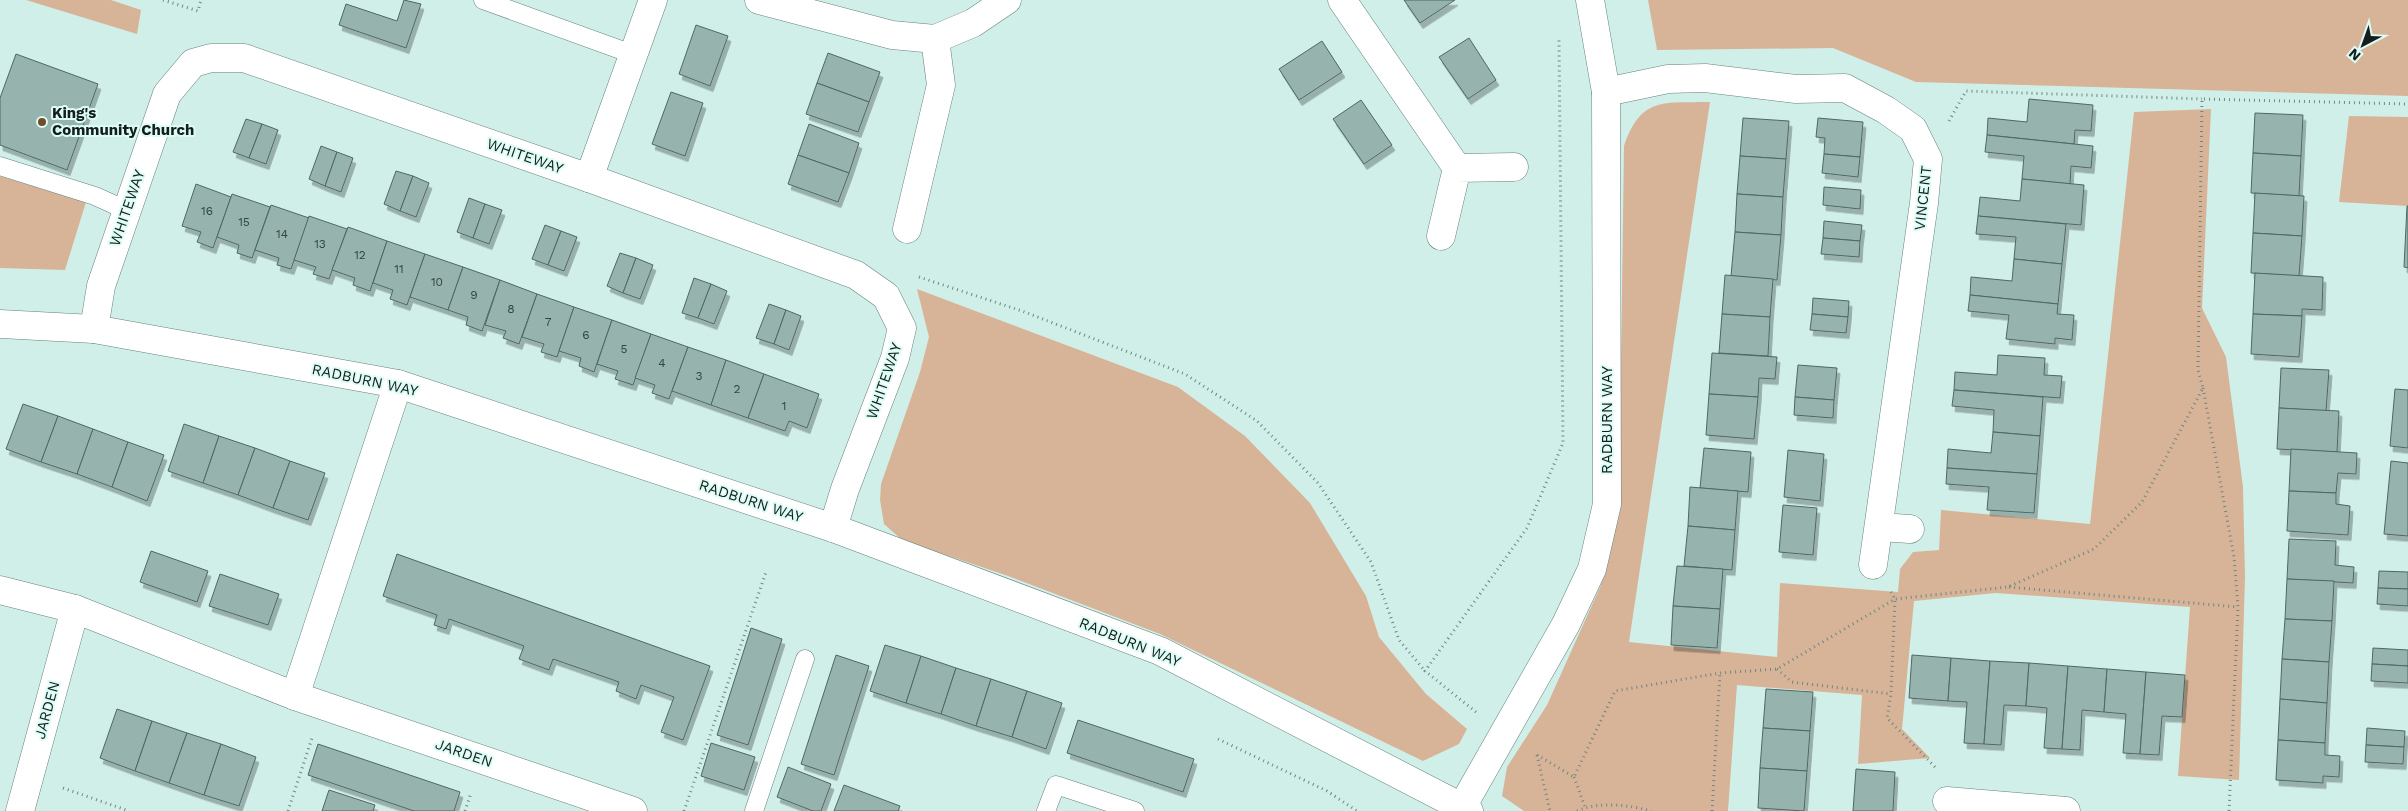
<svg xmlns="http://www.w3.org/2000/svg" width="2408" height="811" font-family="'Work Sans',sans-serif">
<defs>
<filter id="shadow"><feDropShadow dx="3" dy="5.5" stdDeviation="0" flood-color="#0004"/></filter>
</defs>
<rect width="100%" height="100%" fill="#d1efe9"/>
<g fill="#d7b498">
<polygon points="26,0 111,0 141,10 137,34"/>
<polygon points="1648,0 2408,0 2408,96 1916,82 1833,48 1657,50"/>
<path d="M1710 102 1629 642 1777 657 1780 583 1898 592 1900 569 1913 552 1939 550 1941 510 2090 524 2134 112 2211 109 2202 308 2226 357 2243 487 2245 577 2239 780 2178 776 2190 607 1996 593 1914 601 1902 729 1930 758 1858 764 1862 695 1737 685 1728 811H1524L1502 796 1507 767 1547 705 1601 585 1617 523 1619 504 1624 146C1641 96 1664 103 1710 102Z"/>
<polygon points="2349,116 2408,117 2408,206 2339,202"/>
<polygon points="0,176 86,202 65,270 0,268"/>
<polygon points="917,289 1178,387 1245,436 1310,503 1366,596 1379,637 1426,694 1467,729 1459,744 1423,761 1160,634 1008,576 902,540 884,524 880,500 881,484 920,372 929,337"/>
</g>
<g fill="#96b3ad" stroke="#4e6864" filter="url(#shadow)">
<polygon points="404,0 421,4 406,48 339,25 346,4 397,21"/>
<polygon points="1404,0 1455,0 1420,23"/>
<polygon points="696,25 728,36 710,86 679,74"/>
<polygon points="1469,38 1496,80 1468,99 1439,57"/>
<polygon points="1322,41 1342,72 1299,100 1279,69"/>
<polygon points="828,53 880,72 869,102 817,83"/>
<polygon points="16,54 98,84 67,170 0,145 0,98"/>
<polygon points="817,83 869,102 858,132 806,114"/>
<polygon points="671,92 703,103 685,156 652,144"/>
<polygon points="2029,99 2093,105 2091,131 2075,130 2074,144 1987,135 1988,118 2027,122"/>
<polygon points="1361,100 1392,145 1364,164 1333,119"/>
<polygon points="2255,113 2303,115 2301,156 2253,153"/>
<polygon points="1743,118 1789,121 1786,159 1740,156"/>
<polygon points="1818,118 1863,122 1860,157 1824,154 1825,138 1816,137"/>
<polygon points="246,119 262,124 249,158 233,152"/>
<polygon points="262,124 278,130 266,164 249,158"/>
<polygon points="809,124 859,143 849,173 798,155"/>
<polygon points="1987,135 2093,146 2091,168 2071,166 2070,184 2022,179 2024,156 1985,152"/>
<polygon points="321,146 337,152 325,186 309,179"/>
<polygon points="337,152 353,158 341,192 325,186"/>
<polygon points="2253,153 2301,156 2299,196 2251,193"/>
<polygon points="1824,154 1860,157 1858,177 1822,173"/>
<polygon points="798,155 849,173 838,202 788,184"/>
<polygon points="1740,156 1786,159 1783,197 1737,194"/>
<polygon points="396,171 413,176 400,211 384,204"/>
<polygon points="413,176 429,183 416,217 400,211"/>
<polygon points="2022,179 2084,185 2081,225 1978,216 1980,197 2020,201"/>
<polygon points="196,184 231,197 213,248 197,242 201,232 182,226"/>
<polygon points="1824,187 1861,190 1860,209 1823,205"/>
<polygon points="2255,193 2304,196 2302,236 2253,233"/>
<polygon points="232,194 270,207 252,258 237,253 239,245 217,237"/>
<polygon points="1737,194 1783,197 1781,235 1735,232"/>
<polygon points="469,198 485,204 473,238 457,232"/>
<polygon points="485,204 502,210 489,244 473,238"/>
<polygon points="271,205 309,218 291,269 277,265 279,258 255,250"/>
<polygon points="2407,206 2408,206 2408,268 2404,267"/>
<polygon points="309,216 347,229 329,279 313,274 316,267 294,260"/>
<polygon points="1978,216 2066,224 2062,264 2014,259 2016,237 1976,234"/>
<polygon points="1824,221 1862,225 1860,241 1823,238"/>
<polygon points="545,225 561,231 548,265 532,259"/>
<polygon points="348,227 387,241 370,291 353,285 355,278 332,270"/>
<polygon points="561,231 577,237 564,271 548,265"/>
<polygon points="1735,232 1781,235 1777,280 1731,276"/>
<polygon points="2253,233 2302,236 2299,276 2251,273"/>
<polygon points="1823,238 1860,241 1859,257 1821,254"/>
<polygon points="387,241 425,254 407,305 390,299 393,290 373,283"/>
<polygon points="620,253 636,258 623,293 607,286"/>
<polygon points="425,254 463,267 448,310 410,297"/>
<polygon points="636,258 653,265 640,299 623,293"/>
<polygon points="2014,259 2062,264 2058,304 1970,295 1971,277 2012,281"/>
<polygon points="463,267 500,280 482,331 466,325 468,317 448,310"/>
<polygon points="2255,273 2323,277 2322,310 2302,309 2302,316 2253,314"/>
<polygon points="1725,275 1773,279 1770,317 1722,314"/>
<polygon points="694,278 711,284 698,318 682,313"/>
<polygon points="500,280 537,294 519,344 503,338 506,331 485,325"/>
<polygon points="711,284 727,291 714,324 698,318"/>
<polygon points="537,294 574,307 557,357 541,352 544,344 522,337"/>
<polygon points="1970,295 2058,304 2057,314 2074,315 2072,340 2055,338 2055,344 2006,339 2009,315 1968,311"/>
<polygon points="1813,298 1849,301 1848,317 1812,314"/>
<polygon points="769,304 786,310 774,344 756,338"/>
<polygon points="574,307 612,320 594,372 579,366 581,358 559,351"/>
<polygon points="786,310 801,316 789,350 774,344"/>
<polygon points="1722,314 1770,317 1768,356 1719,353"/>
<polygon points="1812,314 1848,317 1846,333 1810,330"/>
<polygon points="2253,314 2302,316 2299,357 2251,354"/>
<polygon points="612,320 651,334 633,385 615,379 618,371 597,364"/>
<polygon points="651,334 688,347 669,399 652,393 655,385 635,378"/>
<polygon points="688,347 726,360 711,405 672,391"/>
<polygon points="1712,353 1777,357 1775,379 1759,378 1758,397 1709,394"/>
<polygon points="1998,355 2045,358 2044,375 2062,376 2060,398 1954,390 1955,372 1997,375"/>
<polygon points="726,360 764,374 748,418 711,405"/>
<polygon points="1798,365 1837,368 1834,400 1795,397"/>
<polygon points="2281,368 2329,370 2326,411 2279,408"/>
<polygon points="764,374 819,394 807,428 789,421 785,431 748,418"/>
<polygon points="2395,389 2408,390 2408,448 2390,446"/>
<polygon points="1954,390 2043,397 2040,436 1993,432 1994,410 1952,406"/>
<polygon points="1709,394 1758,397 1754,439 1706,435"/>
<polygon points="1795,397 1834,400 1833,418 1794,415"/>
<polygon points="23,404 58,416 41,462 6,449"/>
<polygon points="2279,408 2339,411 2337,452 2277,449"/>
<polygon points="58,416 93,429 77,474 41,462"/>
<polygon points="184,424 219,436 203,483 168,471"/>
<polygon points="93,429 128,442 112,487 77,474"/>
<polygon points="1993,432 2040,436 2037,474 1947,468 1948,449 1991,453"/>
<polygon points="219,436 255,448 238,495 203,483"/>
<polygon points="128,442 164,455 147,501 112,487"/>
<polygon points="255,448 290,461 273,508 238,495"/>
<polygon points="1704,448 1751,452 1748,492 1700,488"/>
<polygon points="2291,449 2357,453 2356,474 2338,473 2336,493 2289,491"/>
<polygon points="1788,450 1824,454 1820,501 1784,497"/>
<polygon points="290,461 325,473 308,520 273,508"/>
<polygon points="2391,461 2408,463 2408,536 2384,534"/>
<polygon points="1947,468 2037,474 2034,513 1987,510 1989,487 1946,484"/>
<polygon points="1690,487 1738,491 1735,530 1688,526"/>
<polygon points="2289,491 2336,493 2336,504 2350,506 2348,535 2287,531"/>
<polygon points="1783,505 1817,508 1813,555 1779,552"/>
<polygon points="1688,526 1735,530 1732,570 1684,566"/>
<polygon points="2289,539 2336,541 2335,565 2354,567 2353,583 2287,579"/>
<polygon points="151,551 208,571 197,602 140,582"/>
<polygon points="397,554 710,666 683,740 661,732 674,697 641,685 636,699 616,691 619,682 553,659 549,670 519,659 524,646 449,619 446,629 434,625 437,615 383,596"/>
<polygon points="1677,566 1723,569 1720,609 1673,606"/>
<polygon points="2379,571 2408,572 2408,589 2378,588"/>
<polygon points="220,574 279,594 268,625 209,606"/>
<polygon points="2287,579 2334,581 2332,621 2285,619"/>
<polygon points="2378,588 2408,589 2408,606 2377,604"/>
<polygon points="1673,606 1720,609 1717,648 1671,645"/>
<polygon points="2285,619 2332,621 2329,662 2282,659"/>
<polygon points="751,628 782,639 748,745 717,735"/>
<polygon points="885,645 921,656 906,703 870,691"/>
<polygon points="2373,648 2408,650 2408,666 2372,664"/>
<polygon points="836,655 869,666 834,775 801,764"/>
<polygon points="1912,655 1951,658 1948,701 1909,698"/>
<polygon points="921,656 956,668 941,714 906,703"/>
<polygon points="1951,658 1990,661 1984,744 1964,743 1967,702 1948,701"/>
<polygon points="2282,659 2329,662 2327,703 2280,699"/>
<polygon points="1990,661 2029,663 2026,706 2004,705 2001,745 1984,744"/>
<polygon points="2029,663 2068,666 2062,749 2044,748 2047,708 2026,706"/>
<polygon points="2372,664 2408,666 2408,683 2371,681"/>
<polygon points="2068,666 2107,669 2104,712 2082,710 2080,750 2062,749"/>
<polygon points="956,668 991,679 976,726 941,714"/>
<polygon points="2107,669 2146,672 2140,754 2123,753 2126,714 2104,712"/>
<polygon points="2146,672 2185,675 2182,717 2162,716 2159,755 2140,754"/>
<polygon points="991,679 1027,691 1012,737 976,726"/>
<polygon points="1766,689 1813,692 1810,731 1763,728"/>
<polygon points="1027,691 1062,703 1046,749 1012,737"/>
<polygon points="2280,699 2327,703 2325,743 2278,740"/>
<polygon points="117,709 152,721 135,771 100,758"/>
<polygon points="1078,720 1194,759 1183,792 1067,753"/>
<polygon points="152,721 187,733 169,783 135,771"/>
<polygon points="1763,728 1810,731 1807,771 1760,768"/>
<polygon points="2367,728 2405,731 2404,747 2366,745"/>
<polygon points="187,733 221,744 204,795 169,783"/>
<polygon points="2278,740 2325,743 2325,755 2340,756 2339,777 2323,776 2323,783 2276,780"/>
<polygon points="711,743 755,757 744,790 701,776"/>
<polygon points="221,744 256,757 239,806 204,795"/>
<polygon points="318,744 460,792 454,811 414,811 308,775"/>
<polygon points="2366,745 2404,747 2403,764 2365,762"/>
<polygon points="788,767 831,784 821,811 813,811 777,797"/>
<polygon points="1760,768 1807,771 1804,811 1758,808"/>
<polygon points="1856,769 1895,772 1893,811 1853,811"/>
<polygon points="844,785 900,806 898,811 834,811"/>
<polygon points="329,790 375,805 373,811 322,811"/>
</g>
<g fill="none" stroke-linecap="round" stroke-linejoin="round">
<g stroke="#66827d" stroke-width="19">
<g id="lane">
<polyline points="483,0 632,54"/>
<polyline points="0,166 95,196 126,210"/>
<polyline points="754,811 805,659"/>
<polyline points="1046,811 1056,785 1135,811"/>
</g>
</g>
<g stroke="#66827d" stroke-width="29">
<g id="street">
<polyline points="759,0 892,35 935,39 973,23 1007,0"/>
<polyline points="1342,0 1457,168"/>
<polyline points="1606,92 1668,79 1705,78 1796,89 1845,88 1886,110 1913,129 1928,159 1924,203 1873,565"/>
<polyline points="589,178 653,0"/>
<polyline points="907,229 941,85 935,39"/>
<polyline points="1441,236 1457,168 1514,167"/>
<polyline points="0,324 94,329 398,384 833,528 1160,651 1469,811"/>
<polyline points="94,329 101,286 167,94 193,63 211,58 244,58 589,178 856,275 886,296 902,328 895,358 845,489 833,528"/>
<polyline points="1879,527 1910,529"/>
<polyline points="0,590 75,609 295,696 633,811"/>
<polyline points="295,696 398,384"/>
<polyline points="1947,801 2066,811"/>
<polyline points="1462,807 1566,624 1592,569 1607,504 1606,92 1590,0"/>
<polyline points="20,811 75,609"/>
</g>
</g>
<g stroke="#718682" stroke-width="3" stroke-dasharray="1 4" stroke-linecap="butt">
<polyline points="163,0 198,11 201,0"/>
<polyline points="1949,121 1966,91 2202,99"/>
<polyline points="919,277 1022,311 1185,374 1257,421 1318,483 1371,562 1399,640 1425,671"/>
<polyline points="2203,388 2234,557 2238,607 2229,811"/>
<polyline points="2009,587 2238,607"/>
<polyline points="1891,592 1895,599 1891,694 1887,718 1937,769"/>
<polyline points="1777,669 1792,682 1891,694"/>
<polyline points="1476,712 1425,671 1527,528 1563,443 1559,40"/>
<polyline points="1218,739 1327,791 1357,811"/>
<polyline points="1537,755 1574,777 1615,691 1720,673 1777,669 1895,599 2008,587 2094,549 2142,502 2203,388 2198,370 2202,99 2408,104"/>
<polyline points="1537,755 1550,811"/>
<polyline points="1574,777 1585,807"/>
<polyline points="63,788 129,811"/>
<polyline points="288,811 312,738"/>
<polyline points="465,811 471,793"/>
<polyline points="684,811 766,572"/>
<path d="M1577 811C1599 801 1629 805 1651 811"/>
<polyline points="1712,811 1720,673"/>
</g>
<use href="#lane" stroke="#fff" stroke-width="18"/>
<use href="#street" stroke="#fff" stroke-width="28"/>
</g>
<circle fill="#724c29" stroke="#defcf6" stroke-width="2" cx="42" cy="122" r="5"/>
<g text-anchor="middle" stroke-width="4" stroke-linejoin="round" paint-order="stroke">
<g font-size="12" fill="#344441">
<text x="207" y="215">16</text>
<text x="244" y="226">15</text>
<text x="282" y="238">14</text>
<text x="320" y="248">13</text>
<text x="360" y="259">12</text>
<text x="399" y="273">11</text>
<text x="437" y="286">10</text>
<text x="474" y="299">9</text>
<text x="511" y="313">8</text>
<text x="548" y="326">7</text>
<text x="586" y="339">6</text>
<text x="624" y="353">5</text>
<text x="662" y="367">4</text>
<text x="699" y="380">3</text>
<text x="737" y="393">2</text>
<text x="784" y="410">1</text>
</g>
<g font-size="15" font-weight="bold" fill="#141f1d" stroke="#defcf6" text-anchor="start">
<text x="52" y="118">King's<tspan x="52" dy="17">Community Church</tspan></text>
</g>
<g font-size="15" fill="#141f1d" stroke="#defcf6">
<text transform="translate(525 156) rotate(19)" y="5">WHITEWAY</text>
<text transform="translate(1923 198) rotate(-84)" y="5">VINCENT</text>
<text transform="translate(127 208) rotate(-71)" y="5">WHITEWAY</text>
<text transform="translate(365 380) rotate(12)" y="5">RADBURN WAY</text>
<text transform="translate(884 381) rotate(-71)" y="5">WHITEWAY</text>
<text transform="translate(1607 420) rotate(-90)" y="5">RADBURN WAY</text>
<text transform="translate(751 501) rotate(18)" y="5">RADBURN WAY</text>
<text transform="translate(1130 642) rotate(22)" y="5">RADBURN WAY</text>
<text transform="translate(47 710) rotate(-75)" y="5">JARDEN</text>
<text transform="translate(464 753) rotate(19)" y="5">JARDEN</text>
</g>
</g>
<g transform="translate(2363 45) rotate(221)" stroke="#defcf6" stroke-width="4" paint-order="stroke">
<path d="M0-4L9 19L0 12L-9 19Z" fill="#141f1d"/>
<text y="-8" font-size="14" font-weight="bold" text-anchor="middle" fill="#141f1d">N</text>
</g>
</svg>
